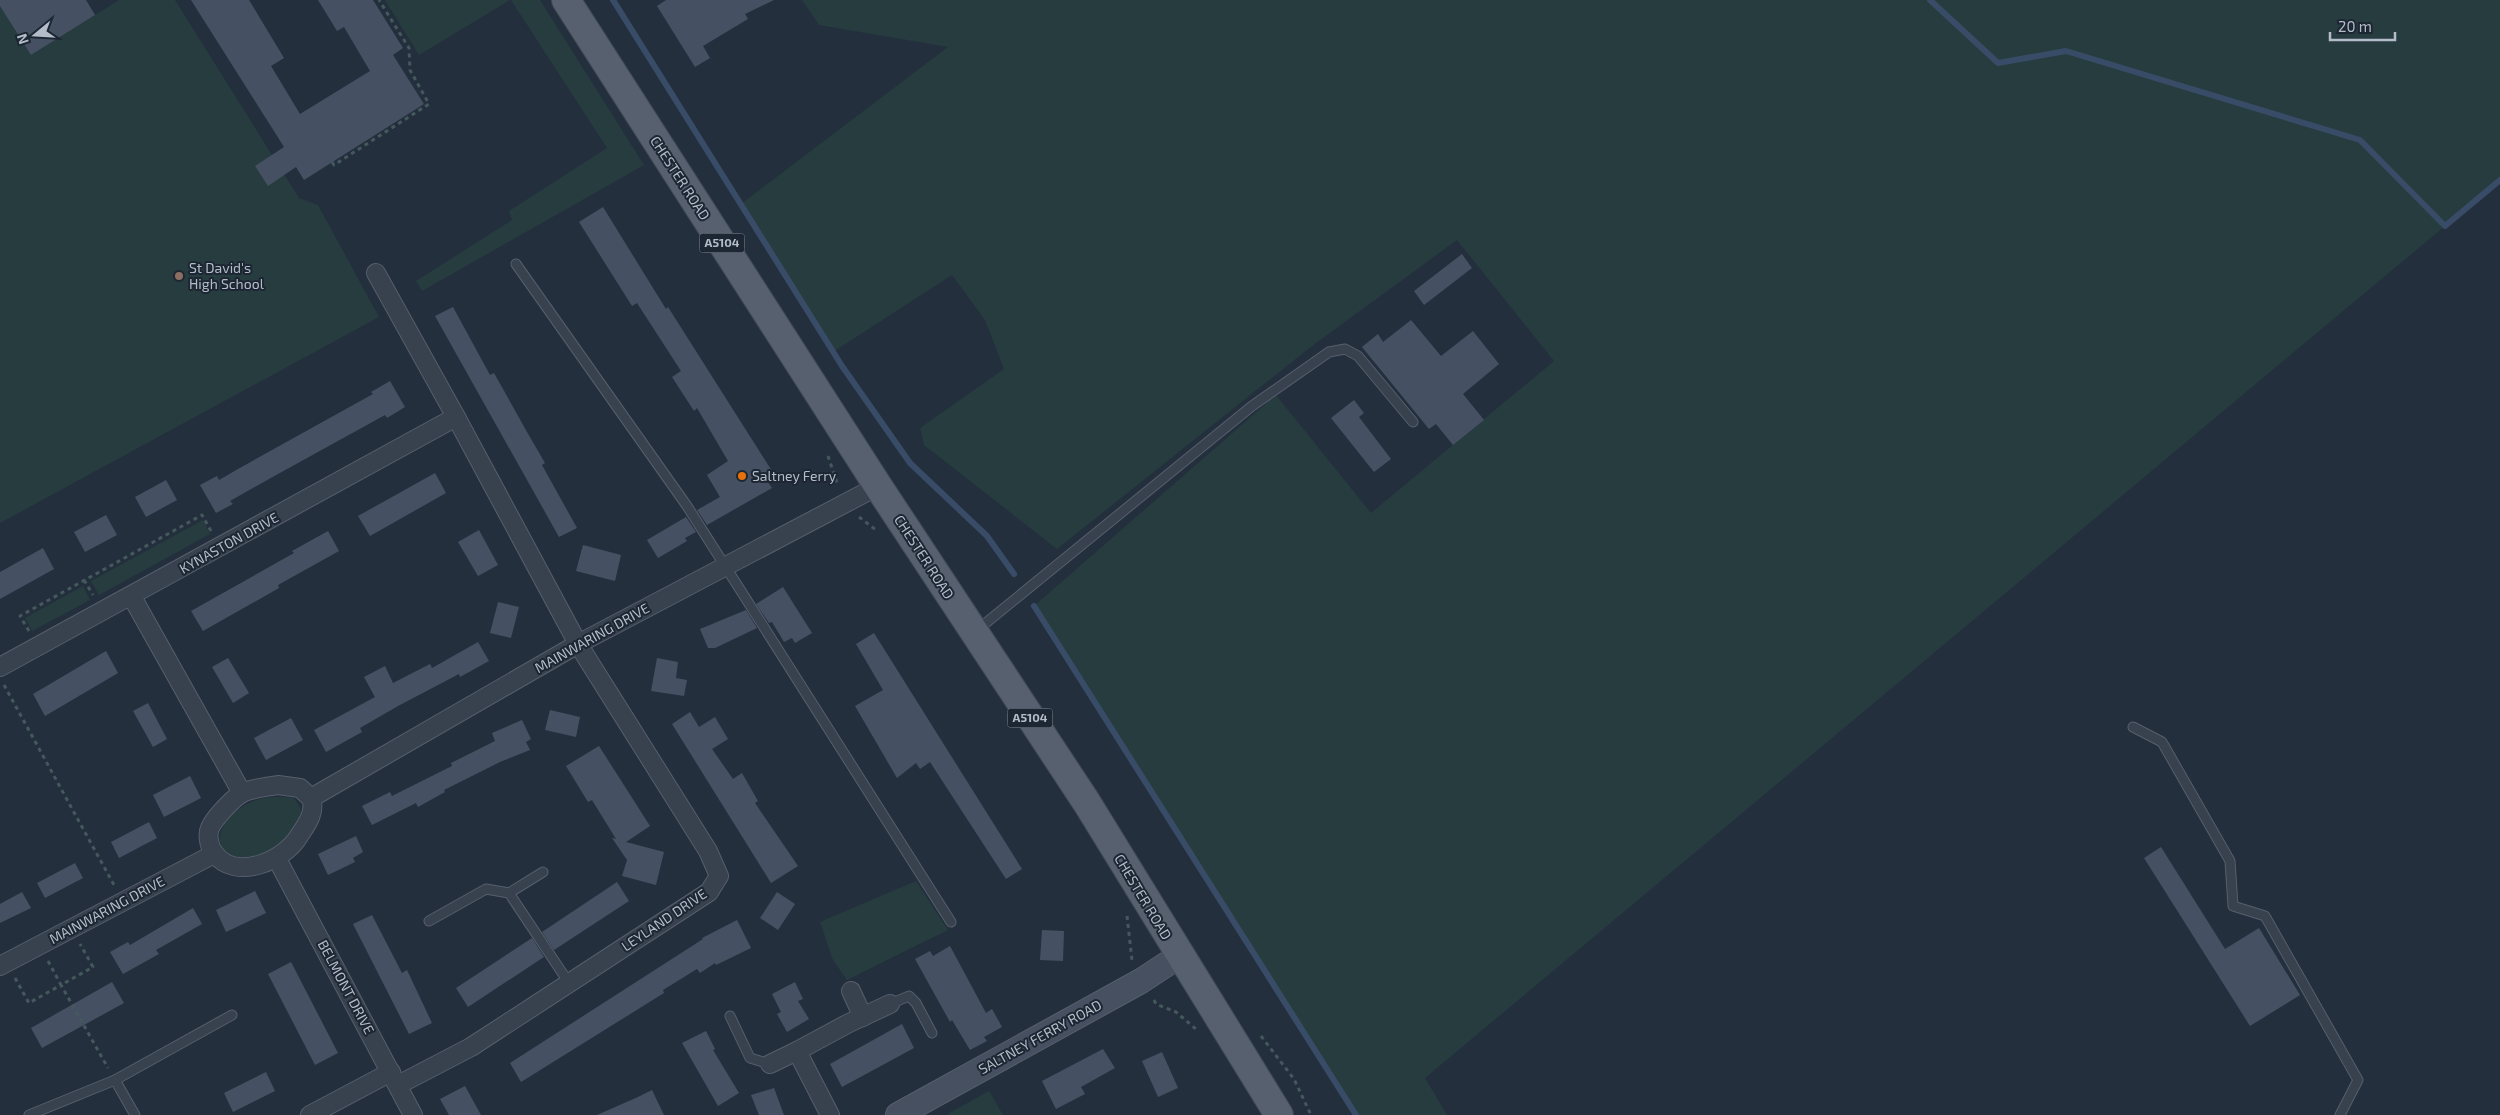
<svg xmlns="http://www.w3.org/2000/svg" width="2500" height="1115" font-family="'Exo 2',sans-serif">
<rect width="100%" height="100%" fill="#242f3e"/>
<g fill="#263c3f">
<polygon points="119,0 175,0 299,198 318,205 379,317 0,523 0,5 31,55"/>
<polygon points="385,0 510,0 419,55"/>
<polygon points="511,0 540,0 644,165 422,291 416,281 512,220 509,211 607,148"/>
<polygon points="802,0 2500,0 2500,180 1425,1078 1447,1115 1356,1115 1034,606 1276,395 1371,513 1554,361 1457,240 1312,346 1057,549 924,445 920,428 1004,369 985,320 952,275 833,352 741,204 948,47 819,25"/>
<polygon points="203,520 210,534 99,595 91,581"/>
<polygon points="83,586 90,600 32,631 25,618"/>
<path d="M284 797 294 798 300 807 302 815C298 823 294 832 288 839 278 851 233 867 223 850 212 832 232 812 247 804 258 798 272 796 284 797Z"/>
<polygon points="916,881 948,930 847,980 833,960 820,922"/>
<polygon points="989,1091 1003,1115 946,1115"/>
</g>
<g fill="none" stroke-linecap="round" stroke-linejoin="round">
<g stroke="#394c67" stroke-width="6">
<polyline points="613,0 842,366 910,463 987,536 1014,574"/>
<polyline points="1930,0 1998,63 2066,51 2360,140 2445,226 2500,180"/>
<polyline points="1034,606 1356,1115"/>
</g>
</g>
<g fill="#455162">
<polygon points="0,0 86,0 95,15 31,55 0,6"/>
<polygon points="191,0 249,0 284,58 271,66 300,114 370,71 344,27 337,31 318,0 373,0 403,48 393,55 424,104 304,180 296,167 268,186 255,166 284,147"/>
<polygon points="666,0 774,0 745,14 748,19 703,46 710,58 695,67 657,6"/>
<polygon points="603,207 666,309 668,307 772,471 765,478 772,488 707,525 697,510 720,497 707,475 728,461 697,408 694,411 672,377 681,371 637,303 632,306 579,222"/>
<polygon points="1462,254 1472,268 1424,305 1414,291"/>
<polygon points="453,307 490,375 494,373 527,432 545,463 542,465 577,528 559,537 435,316"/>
<polygon points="1411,320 1441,356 1473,331 1499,364 1463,394 1484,420 1453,445 1436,424 1429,429 1362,347 1378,334 1383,342"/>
<polygon points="390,381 405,407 387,418 385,415 269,479 230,501 233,504 216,513 200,485 217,476 219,480 238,469 373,394 371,392"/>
<polygon points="1354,400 1364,413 1359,417 1391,459 1374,472 1331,418"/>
<polygon points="435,473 446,493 370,536 358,516"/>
<polygon points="166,480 177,500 146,517 135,497"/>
<polygon points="106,515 117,535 85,552 74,532"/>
<polygon points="686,517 696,532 685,538 687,541 658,558 647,540"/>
<polygon points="479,530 498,565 478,576 458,542"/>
<polygon points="328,531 339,551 278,585 279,588 203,631 191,611 294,553 292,551"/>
<polygon points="583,545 621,555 615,581 576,571"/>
<polygon points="43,548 54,569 0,599 0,572"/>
<polygon points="783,587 812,633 795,643 792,638 784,642 772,622 769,623 756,604"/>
<polygon points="498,602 519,607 511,638 490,633"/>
<polygon points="746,610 757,628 715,648 708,648 700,629"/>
<polygon points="874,633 1022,869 1006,879 930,762 920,769 916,763 897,778 855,706 883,690 856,644"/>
<polygon points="478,642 489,661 460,677 459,674 398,706 360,728 362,732 326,752 314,730 375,697 364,677 385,666 393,683 430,664 432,668"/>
<polygon points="106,651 118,673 45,716 33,694"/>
<polygon points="228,658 249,693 233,703 212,667"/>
<polygon points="657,658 678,662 676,678 687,680 684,696 651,691"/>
<polygon points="148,703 167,739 153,747 133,711"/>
<polygon points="550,710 580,717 576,737 545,730"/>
<polygon points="690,712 699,727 715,717 728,739 712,749 733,779 742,773 758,801 755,803 798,866 771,883 672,724"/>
<polygon points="291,718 303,740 266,760 254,738"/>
<polygon points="522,720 531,739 526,742 530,750 500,762 444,790 445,792 418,807 416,803 372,825 362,806 390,792 392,796 452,766 451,763 495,741 492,733"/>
<polygon points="599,746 650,826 626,842 664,852 656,885 622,876 627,860 612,838 616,839 592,800 588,802 566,766"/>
<polygon points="190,776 201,798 164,817 153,795"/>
<polygon points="149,822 157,838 119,858 111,842"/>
<polygon points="356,836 363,852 353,858 355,862 328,875 318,854"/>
<polygon points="2161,847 2225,949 2259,928 2300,995 2250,1026 2144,858"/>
<polygon points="75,863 83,878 45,898 37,883"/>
<polygon points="617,882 629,901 554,950 542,932"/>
<polygon points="255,891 266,913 226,932 216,910"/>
<polygon points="22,892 31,908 0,923 0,904"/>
<polygon points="777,892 795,904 778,930 760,918"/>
<polygon points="193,908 202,924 156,950 159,954 123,974 110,952 128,942 130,945"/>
<polygon points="372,915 402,973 407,970 432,1023 409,1034 353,924"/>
<polygon points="737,920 751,948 716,965 715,963 700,973 697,969 663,990 664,993 521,1082 510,1063 703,939 702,938"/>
<polygon points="1042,930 1064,931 1063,961 1040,960"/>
<polygon points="532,938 544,957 468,1007 456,988"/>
<polygon points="950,946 986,1013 992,1009 1002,1027 984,1037 987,1041 970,1050 952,1020 950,1022 915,959 930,951 933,956"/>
<polygon points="291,962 338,1053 315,1065 268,974"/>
<polygon points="112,982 124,1003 42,1048 31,1028"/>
<polygon points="795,982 803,999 798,1001 809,1019 787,1032 777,1014 781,1012 772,994"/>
<polygon points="902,1024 914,1048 842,1087 830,1064"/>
<polygon points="706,1031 715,1049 713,1050 739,1093 718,1106 682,1043"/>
<polygon points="1103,1049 1115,1068 1081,1087 1085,1094 1056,1109 1042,1081"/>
<polygon points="1162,1052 1178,1088 1158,1097 1142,1061"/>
<polygon points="266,1072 275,1091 233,1112 224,1093"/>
<polygon points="465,1086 481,1115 449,1115 440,1099"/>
<polygon points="774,1088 784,1115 759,1115 751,1095"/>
<polygon points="652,1090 664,1115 597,1115 638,1097"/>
</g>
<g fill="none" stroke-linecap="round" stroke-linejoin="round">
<g stroke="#565f6c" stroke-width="11">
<g id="lane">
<polyline points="516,264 687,506 951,922"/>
<polyline points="976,631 1252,406 1329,352 1345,349 1358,356 1413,422"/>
<polyline points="2133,727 2162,742 2230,861 2233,906 2265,916 2358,1080 2340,1115"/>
<polyline points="509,893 543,872"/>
<polyline points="429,921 486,889 509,893 569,983"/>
<polyline points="890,1004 909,996 916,1003 932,1033"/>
<polyline points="730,1016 750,1058 770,1064"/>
<polyline points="115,1080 135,1115"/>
<polyline points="29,1115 115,1080 232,1015"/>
</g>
</g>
<g stroke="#565f6c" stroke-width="20">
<g id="street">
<polyline points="376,273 456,417 578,644 708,851 719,876 709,892 471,1047 398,1085"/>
<polyline points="132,597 242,793"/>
<polyline points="0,667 456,417"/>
<path d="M278 785 300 788 311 798C316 812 307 824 299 836 284 861 235 882 214 853 209 847 207 834 210 828 214 818 235 796 244 792 255 788 267 787 278 785Z"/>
<polyline points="311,798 578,644 878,486"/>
<polyline points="277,859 413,1115"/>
<polyline points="0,966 214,854"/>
<polyline points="851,991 863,1017"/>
<polyline points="770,1064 797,1051"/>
<polyline points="310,1115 391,1072"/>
<polyline points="830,1115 797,1051 849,1023 890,1004"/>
</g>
</g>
<g stroke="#565f6c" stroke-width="26">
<polyline id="secondary" points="898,1115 1141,981 1179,956"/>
</g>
<g stroke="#414a57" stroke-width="30">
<polyline id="primary" points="566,0 878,486 1087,803 1279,1115"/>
</g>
<g stroke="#44595c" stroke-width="3" stroke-dasharray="4 4" stroke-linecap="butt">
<polyline points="332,162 334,165 429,104 410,70 409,48 379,0"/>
<polyline points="828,456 838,486"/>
<polyline points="859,517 876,530"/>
<polyline points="84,580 93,595"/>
<polyline points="29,631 20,616 202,515 211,531"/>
<polyline points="4,685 114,885"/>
<polyline points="1127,916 1132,960"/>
<polyline points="48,961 61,985 93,967 80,944"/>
<polyline points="15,978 29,1003 61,985 108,1068"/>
<polyline points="1154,1000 1156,1004 1176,1012 1197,1030"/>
<polyline points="1261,1036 1294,1079 1311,1115"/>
</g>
<use href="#lane" stroke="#38414e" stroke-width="9"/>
<use href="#street" stroke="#38414e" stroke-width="18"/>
<use href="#secondary" stroke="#465061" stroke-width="24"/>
<use href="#primary" stroke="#56606e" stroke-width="28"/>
</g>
<circle fill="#8d6e63" stroke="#1d2633" stroke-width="2" cx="179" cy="276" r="5"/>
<circle fill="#e8710a" stroke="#1d2633" stroke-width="2" cx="742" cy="476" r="5"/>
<g text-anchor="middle" stroke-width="4" stroke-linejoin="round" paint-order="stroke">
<g fill="#1d2633" stroke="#878f9c" stroke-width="1">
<rect x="699.5" y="233.5" width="45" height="19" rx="4"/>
<rect x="1007.5" y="708.5" width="45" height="19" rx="4"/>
</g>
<g font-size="12" font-weight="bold" fill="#b4bcc9">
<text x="722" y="247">A5104</text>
<text x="1030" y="722">A5104</text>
</g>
<g font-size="14" fill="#b4bcc9" stroke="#1d2633">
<text transform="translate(680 178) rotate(57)" y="5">CHESTER ROAD</text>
<text transform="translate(229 543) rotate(-29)" y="5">KYNASTON DRIVE</text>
<text transform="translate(924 557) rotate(57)" y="5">CHESTER ROAD</text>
<text transform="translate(592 638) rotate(-29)" y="5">MAINWARING DRIVE</text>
<text transform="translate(1143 897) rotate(59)" y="5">CHESTER ROAD</text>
<text transform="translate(107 910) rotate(-28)" y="5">MAINWARING DRIVE</text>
<text transform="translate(664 920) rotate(-34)" y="5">LEYLAND DRIVE</text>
<text transform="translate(346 987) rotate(62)" y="5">BELMONT DRIVE</text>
<text transform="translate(1040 1037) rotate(-29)" y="5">SALTNEY FERRY ROAD</text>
</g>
<g font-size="14" fill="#b4bcc9" stroke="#1d2633" text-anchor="start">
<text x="189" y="273">St David's<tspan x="189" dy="16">High School</tspan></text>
<text x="752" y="481">Saltney Ferry</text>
</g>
</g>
<g transform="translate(35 35) rotate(252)" stroke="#1d2633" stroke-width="4" paint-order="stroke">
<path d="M0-4L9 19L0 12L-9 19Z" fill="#b4bcc9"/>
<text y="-8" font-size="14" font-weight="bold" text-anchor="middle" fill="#b4bcc9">N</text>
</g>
<path d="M2330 32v8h65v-8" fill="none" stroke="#b4bcc9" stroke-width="2.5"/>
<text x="2338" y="32" font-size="15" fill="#b4bcc9" stroke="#1d2633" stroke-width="4" paint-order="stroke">20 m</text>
</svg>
